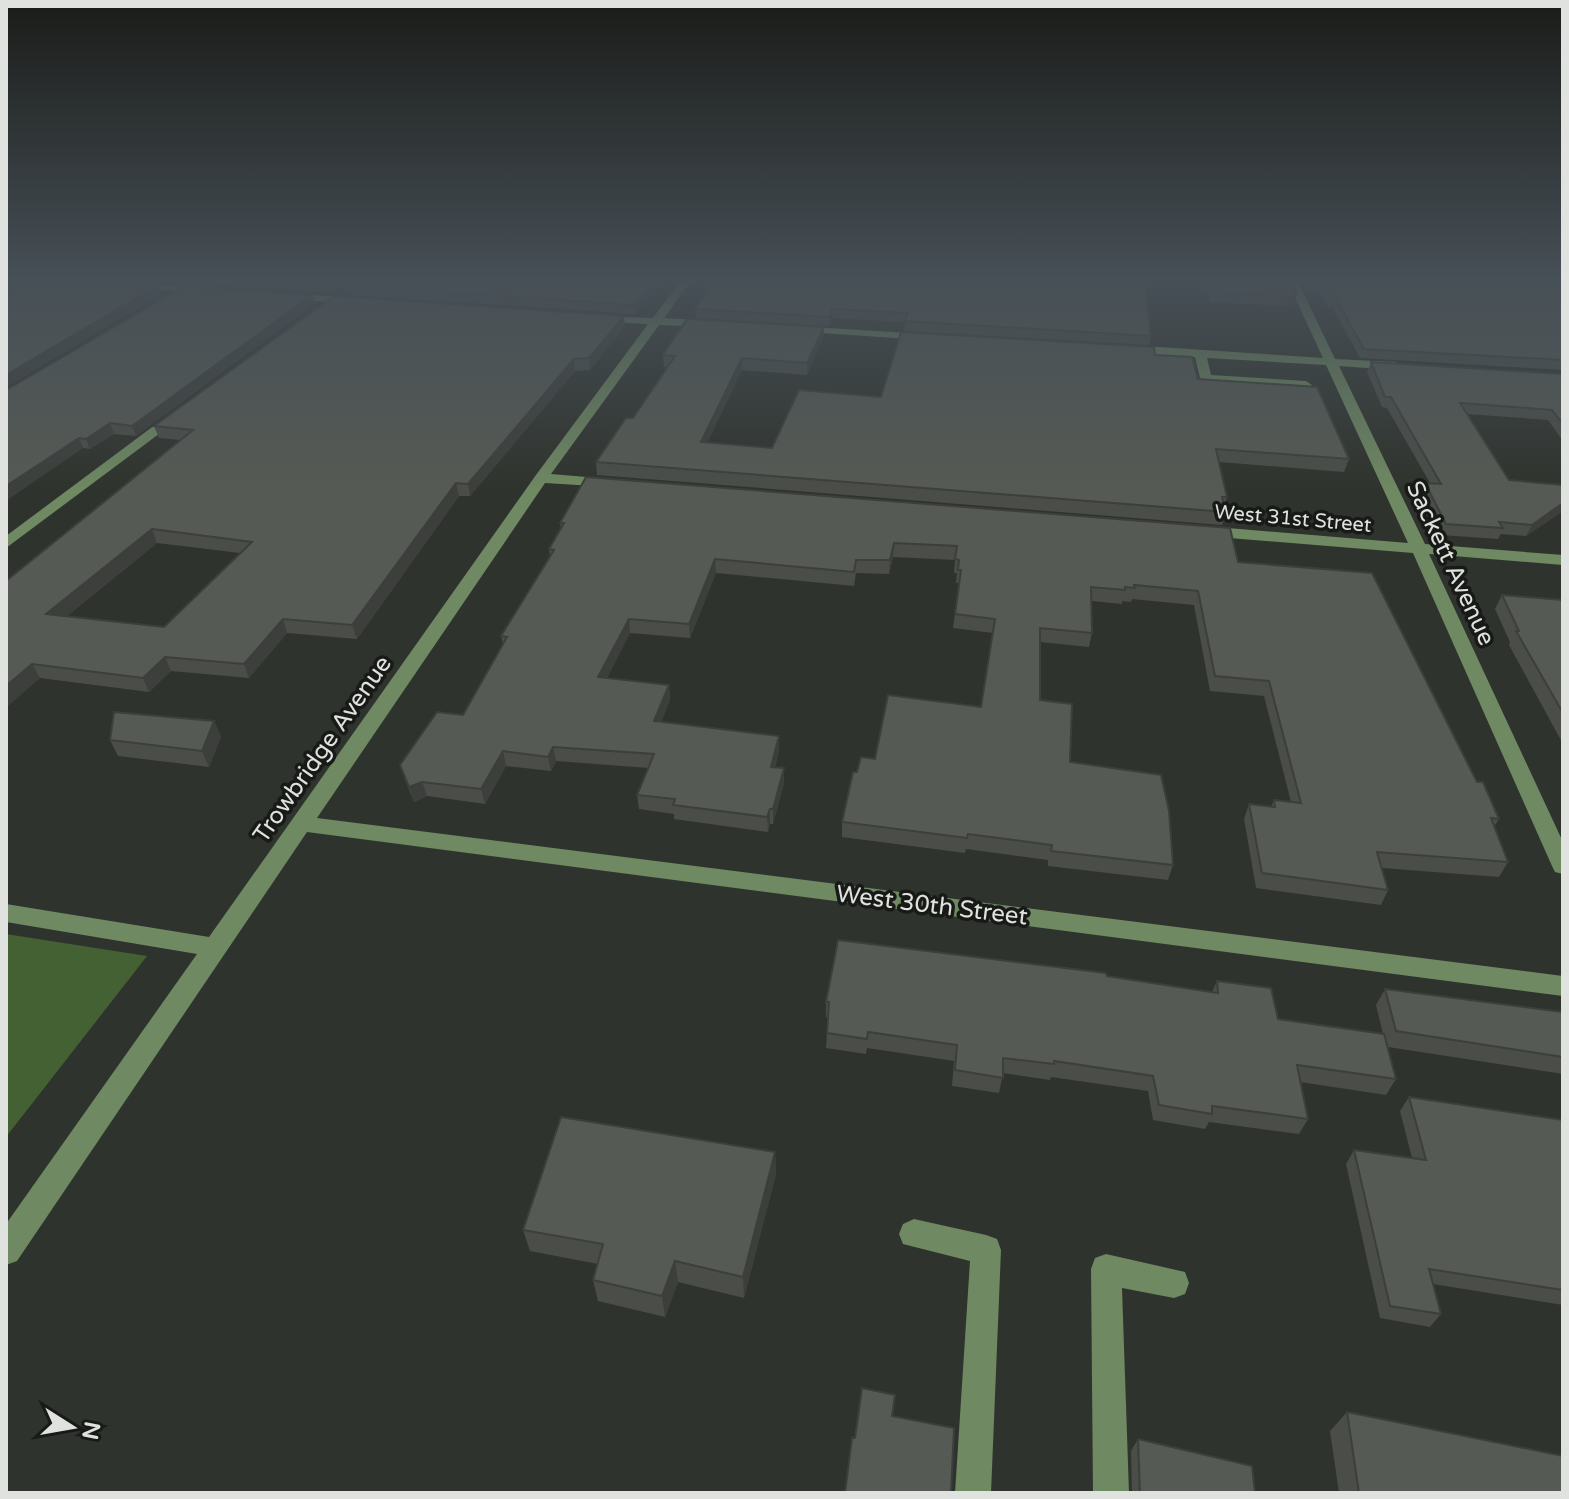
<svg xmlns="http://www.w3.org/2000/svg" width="1569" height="1499" font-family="'Varela Round',sans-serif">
<rect width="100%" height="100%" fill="#2f332d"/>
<polygon fill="#436133" points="6,934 147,956 6,1137"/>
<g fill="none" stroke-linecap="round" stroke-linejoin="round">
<g fill="#6f8962" fill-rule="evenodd">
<polygon points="80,282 206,287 211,290 206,293 85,285"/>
<polygon points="680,282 690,282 664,318 713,321 719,324 713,327 659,325 551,474 610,479 617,483 610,487 545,483 317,818 1563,976 1563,996 307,832 17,1261 6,1265 6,1224 197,954 6,922 6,904 209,937 536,475 648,324 597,321 591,318 593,316 653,318"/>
<polygon points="1288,282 1298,282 1335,359 1395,362 1401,366 1395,370 1339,366 1425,544 1563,555 1563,565 1429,554 1563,842 1563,874 1555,872 1552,866 1413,553 1204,536 1196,531 1204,526 1408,543 1326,365 1207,358 1211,375 1306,381 1312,385 1306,389 1206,382 1200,378 1195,357 1128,353 1122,349 1128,345 1323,358"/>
<polygon points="286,293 354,298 359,301 354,304 282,298 282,294"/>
<polygon points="796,326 924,334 930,337 924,340 792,331 790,329"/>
<polygon points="171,413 183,416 6,548 6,536"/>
<polygon points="914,1219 986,1235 997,1239 1001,1250 991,1493 955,1493 970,1261 903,1244 899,1234 903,1224"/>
<polygon points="1106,1254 1185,1272 1189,1283 1185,1294 1174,1298 1122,1288 1129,1493 1093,1493 1091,1269 1095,1258"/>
</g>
</g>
<g fill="#4a4d48" fill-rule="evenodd">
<polygon points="198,282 346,282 330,293"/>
<polygon points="354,282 661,282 635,314 352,295 349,286"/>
<polygon points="713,282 1151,336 1149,345 904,331 905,322 832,318 829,326 696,318 695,309"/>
<polygon points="1204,282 1292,282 1294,303 1287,306 1210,302"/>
<polygon points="1300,282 1563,282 1563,370 1360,358 1333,308 1328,308 1320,291 1308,296"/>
<polygon points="315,304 136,436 114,434 90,449 83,448 6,390"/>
<path d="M625 326 590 370 575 371 470 496H459L357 639 287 633 249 678 171 671 149 692 40 678 6 707V581L180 440 159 438 154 426ZM157 543 240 553 164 627 67 616Z"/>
<polygon points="823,338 807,375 742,370 707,443 772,448 881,397 1155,355 1198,379 1349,459 1344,472 1219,462 1227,497 1224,506 1226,512 1222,525 597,475 596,462 633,418 667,367 664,367 663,355"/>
<polygon points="1371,362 1563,374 1563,441 1548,420 1467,414 1509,480 1563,485 1563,511 1526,536 1501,534 1498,539 1441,535 1421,494 1425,483 1430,483 1387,408 1382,407 1367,372"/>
<polygon points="560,523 1238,562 1477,782 1499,819 1494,827 1508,862 1499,877 1382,868 1388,890 1381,905 1256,888 1244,819 1249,804 1271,807 1274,800 1291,802 1264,696 1210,691 1194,605 1132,599 1131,602 1122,601 1122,604 1092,601 1092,633 1089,647 1040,642 1040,700 1070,762 1173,865 1168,880 1048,866 1048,860 966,849 965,853 842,837 842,822 857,772 875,759 981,707 993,633 953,628 959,583 956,583 957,573 954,573 955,560 893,557 889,574 856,573 854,586 716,573 690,638 630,633 607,678 669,685 670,700 661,722 779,751 775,767 784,783 773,824 770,824 768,832 674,819 674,814 639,809 637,795 648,768 556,761 551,771 506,766 485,804 427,796 414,802 405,780 400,765 463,715 503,644 501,636 550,556 549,549 561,529"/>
<polygon points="1502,595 1563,600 1563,744 1509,645 1510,642 1495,609"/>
<polygon points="214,721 221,737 209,767 118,756 110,740"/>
<polygon points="1107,976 1212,992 1217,981 1278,1019 1383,1034 1376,1005 1385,989 1563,1012 1563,1074 1388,1047 1396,1079 1386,1095 1300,1082 1308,1119 1299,1134 1209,1122 1205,1129 1153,1120 1148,1091 1051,1077 1050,1080 1003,1073 999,1093 952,1086 954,1061 867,1048 866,1054 826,1048 828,1017 826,1017 826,1002"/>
<polygon points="1409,1097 1563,1120 1563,1305 1433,1284 1441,1314 1430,1327 1380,1318 1346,1164 1354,1150 1412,1158 1400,1111"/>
<polygon points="775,1152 776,1174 744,1298 678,1282 665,1317 598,1301 593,1280 598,1264 530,1251 523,1230"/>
<polygon points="1347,1412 1563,1493 1339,1493 1330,1431"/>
<polygon points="1138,1439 1255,1493 1132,1493 1131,1451"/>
</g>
<g fill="#3c3f3b">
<polygon points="6,282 22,282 6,290"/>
<polygon points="331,282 346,282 330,293 328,284"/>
<polygon points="653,282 661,282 635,314 634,305"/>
<polygon points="1322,282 1320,291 1308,296 1311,287"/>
<polygon points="160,284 163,293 6,388 6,375"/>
<polygon points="1297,294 1294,303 1287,306 1290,297"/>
<polygon points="312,295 315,304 136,436 132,426"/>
<polygon points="832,309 832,318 829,326 829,317"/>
<polygon points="624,316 625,326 590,370 589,358"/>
<polygon points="824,327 823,338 807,375 807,363"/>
<polygon points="742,358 742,370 701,455 701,442"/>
<polygon points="574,359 575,371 470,496 468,484"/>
<polygon points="110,423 114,434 90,449 86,439"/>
<polygon points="79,438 83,448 6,501 6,486"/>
<polygon points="456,483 459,496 357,639 352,625"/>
<polygon points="1563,503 1563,511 1526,536 1532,525"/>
<polygon points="152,529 157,543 53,627 46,614"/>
<polygon points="894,543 893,557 889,574 890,560"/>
<polygon points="715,559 716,573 690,638 689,624"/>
<polygon points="283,619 287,633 249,678 244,664"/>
<polygon points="629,619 630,633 600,692 598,677"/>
<polygon points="165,657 171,671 149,692 143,678"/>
<polygon points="32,664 40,678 7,707 6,686"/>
<polygon points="669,685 670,700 656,735 654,721"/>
<polygon points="214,721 221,737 209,767 202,751"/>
<polygon points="779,736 779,751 771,782 771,767"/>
<polygon points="553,747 556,761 551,771 548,757"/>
<polygon points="503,751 506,766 485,804 481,789"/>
<polygon points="784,768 784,783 773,824 773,809"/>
<polygon points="422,782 427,796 414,802 409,787"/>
<polygon points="770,809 770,824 768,832 767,817"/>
<polygon points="775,1152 776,1174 744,1298 743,1277"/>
<polygon points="675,1261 678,1282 665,1317 662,1296"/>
</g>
<g fill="#565a54" stroke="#3c3f3b" stroke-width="2" fill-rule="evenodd">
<polygon points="25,282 122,282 160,284 6,375 6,290"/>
<polygon points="302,282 331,282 328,284"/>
<polygon points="354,282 653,282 634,305 349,286"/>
<polygon points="713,282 1145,282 1151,336 905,321 908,313 832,309 829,317 695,309"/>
<polygon points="1209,282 1292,282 1297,294 1290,297 1212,292"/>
<polygon points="1308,282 1563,282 1563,360 1364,349 1336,299 1331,299 1322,282 1311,287"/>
<polygon points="185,286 312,295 132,426 110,423 86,439 79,438 6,486 6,390"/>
<path d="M334 296 624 316 589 358 574 359 468 484 456 483 352 625 283 619 244 664 165 657 143 678 32 664 6 686V581L193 430 154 426ZM152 529 252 542 164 627 46 614Z"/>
<polygon points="687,319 824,327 807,363 742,358 701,442 772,448 799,390 881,397 901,332 1154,347 1155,355 1192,357 1198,379 1317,387 1349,459 1216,449 1227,497 1222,497 1226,512 596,462 626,418 633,418 675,356 663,355"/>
<polygon points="1371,362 1563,374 1563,424 1552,410 1460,403 1509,480 1563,485 1563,503 1532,525 1499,522 1503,528 1446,524 1425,483 1441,484 1391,397 1385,397"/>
<polygon points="586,477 1230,528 1238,562 1372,573 1477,782 1483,782 1499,819 1491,818 1508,862 1377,852 1388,890 1262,873 1249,804 1275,807 1274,800 1301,803 1269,681 1215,676 1198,591 1134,585 1135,588 1125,587 1125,590 1091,587 1092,633 1040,628 1040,700 1072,704 1070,762 1161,775 1169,811 1173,865 1051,851 1052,845 968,834 967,838 842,822 853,772 857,772 861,757 875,759 888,695 981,707 995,619 955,614 961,570 958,570 959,560 955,559 957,546 894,543 890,560 856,560 854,572 715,559 689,624 629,619 598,677 669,685 654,721 779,736 771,767 784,768 773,809 770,809 767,817 673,805 675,799 637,795 654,754 553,747 548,757 503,751 481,789 422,782 409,787 400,765 437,712 463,715 507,637 501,636 554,550 549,549 564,523 560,523"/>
<polygon points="1502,595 1563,600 1563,713 1516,631 1519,631"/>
<polygon points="114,712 214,721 202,751 110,740"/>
<polygon points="838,940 1106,973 1107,976 1218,993 1217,981 1271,988 1278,1019 1384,1034 1396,1079 1297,1065 1308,1119 1212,1106 1212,1114 1159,1105 1153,1076 1054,1061 1054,1064 1003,1058 1003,1078 955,1070 957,1045 868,1032 867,1039 827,1033 829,1002 826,1002"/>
<polygon points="1385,989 1563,1012 1563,1057 1396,1031"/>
<polygon points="1409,1097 1563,1120 1563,1290 1429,1269 1441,1314 1390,1306 1354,1150 1426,1160"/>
<polygon points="561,1117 775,1152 743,1277 675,1261 662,1296 593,1280 603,1244 523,1230"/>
<polygon points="862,1388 895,1395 892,1416 954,1428 951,1493 845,1493 852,1438 855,1438"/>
<polygon points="1347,1412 1563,1456 1563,1493 1359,1493"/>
<polygon points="1138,1439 1252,1466 1255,1493 1140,1493"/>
</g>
<linearGradient id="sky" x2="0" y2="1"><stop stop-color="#1a1c19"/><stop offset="0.57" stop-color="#475057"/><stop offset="1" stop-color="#475057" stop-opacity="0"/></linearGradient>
<rect width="1569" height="492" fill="url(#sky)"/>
<g text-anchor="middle" stroke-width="7" stroke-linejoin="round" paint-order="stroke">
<g font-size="20" fill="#dfe2de" stroke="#181a17">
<text transform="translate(1293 518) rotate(5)" y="7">West 31st Street</text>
</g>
<g font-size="24" fill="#dfe2de" stroke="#181a17">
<text transform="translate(1451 563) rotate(65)" y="8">Sackett Avenue</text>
<text transform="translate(322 749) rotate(-55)" y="8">Trowbridge Avenue</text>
<text transform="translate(932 905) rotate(7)" y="8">West 30th Street</text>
</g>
</g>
<rect width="1569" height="1499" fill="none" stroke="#dfe2de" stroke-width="16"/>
<g transform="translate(72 1427) rotate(101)" stroke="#181a17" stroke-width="6" paint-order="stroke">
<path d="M0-6L14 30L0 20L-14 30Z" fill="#dfe2de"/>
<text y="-12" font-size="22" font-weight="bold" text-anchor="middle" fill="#dfe2de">N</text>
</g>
</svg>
